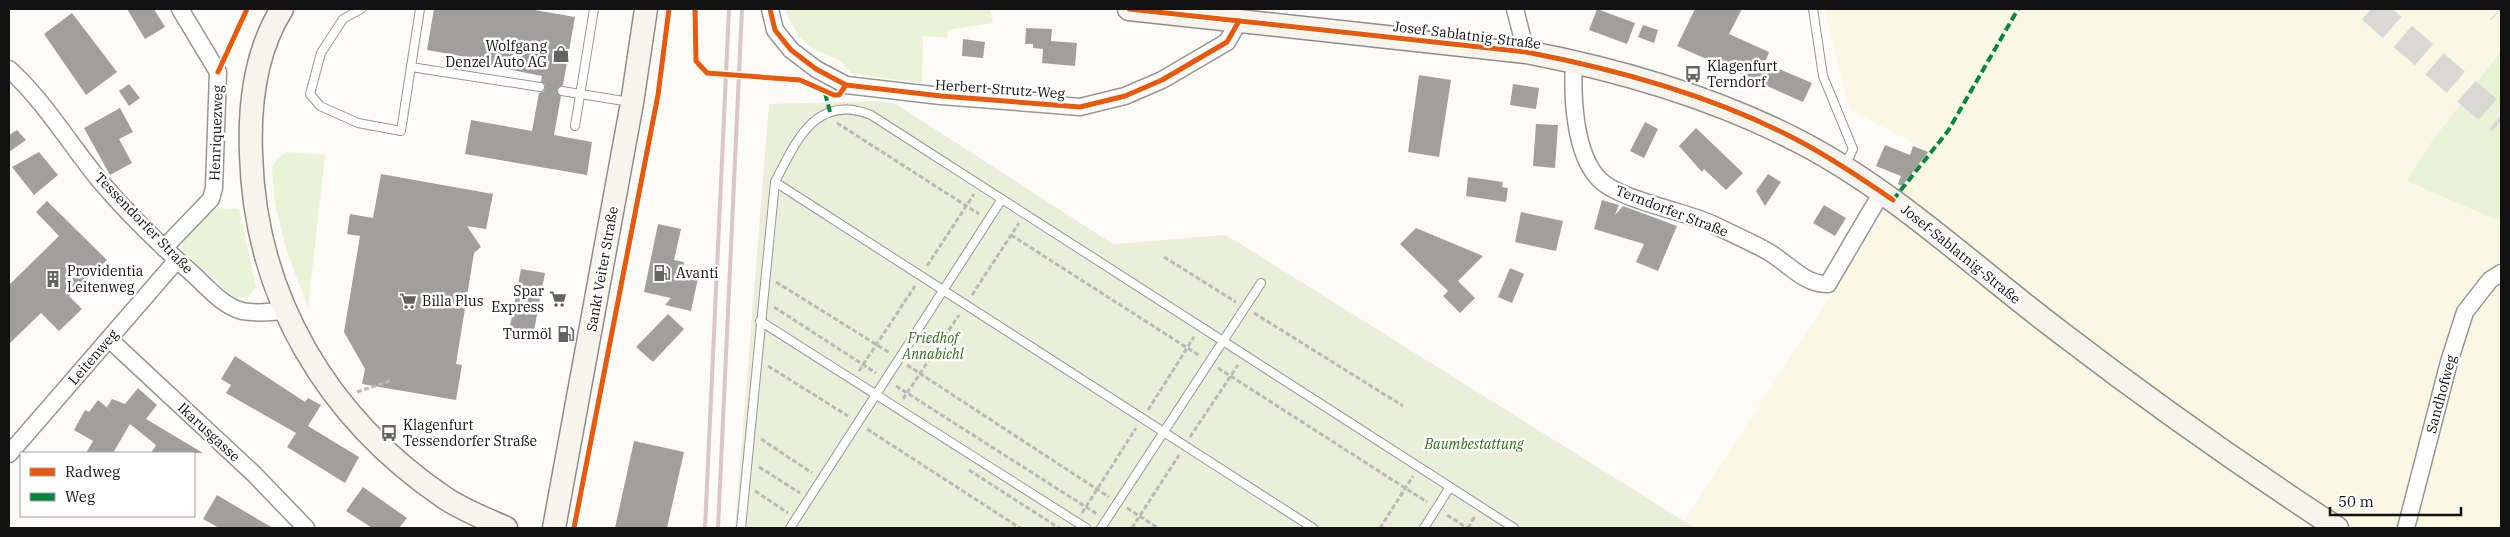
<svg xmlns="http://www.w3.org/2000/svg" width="2510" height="537" font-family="'IBM Plex Serif',serif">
<rect width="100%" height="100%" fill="#fcfbf7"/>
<polygon fill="#faf7e2" points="1824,9 2501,9 2501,51 2430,144 2407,181 2501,222 2501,528 1695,528 1684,521 1926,149 1850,110"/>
<g fill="#e8f4d5">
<polygon points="784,9 990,9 993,23 948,30 947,38 923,36 922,83 852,74 840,61 817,51 799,37"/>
<polygon points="2501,51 2501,222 2407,181 2430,144"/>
<polygon points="287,152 325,155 308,307 287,252 275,204 272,168 277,158"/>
<polygon points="213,208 239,209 256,287 247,298 234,297 183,251 183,236"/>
</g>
<polygon fill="#eaefd9" points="882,101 896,104 1113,244 1226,235 1695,528 735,528 769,104"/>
<g fill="#a19f9c">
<polygon points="127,9 154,9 165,27 145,39"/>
<polygon points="434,9 529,9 575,17 563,85 557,90 561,96 554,135 592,142 587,175 465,154 471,120 532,131 539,93 544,91 545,85 541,82 542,76 471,62 472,58 427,50"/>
<polygon points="1597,9 1635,23 1627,44 1589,30"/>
<polygon points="1695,9 1742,9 1729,34 1769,52 1765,63 1812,83 1803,102 1677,46"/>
<polygon points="72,13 117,72 86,95 44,34"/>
<polygon points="1643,25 1658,30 1654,43 1638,37"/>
<polygon points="1026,28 1052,29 1051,41 1077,43 1075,66 1042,63 1043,49 1033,48 1033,44 1025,44"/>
<polygon points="963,39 985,42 983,58 962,56"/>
<polygon points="1419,75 1451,80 1439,157 1408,152"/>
<polygon points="129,84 140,98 129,106 119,91"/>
<polygon points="1513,84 1539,88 1536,109 1510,105"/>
<polygon points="120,108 133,132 119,139 132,163 110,175 84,128"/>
<polygon points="1645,122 1658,129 1644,158 1630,151"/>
<polygon points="1536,124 1558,125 1555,168 1533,166"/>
<polygon points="1696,128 1743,173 1726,190 1704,169 1702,172 1679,146"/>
<polygon points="17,130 26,140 9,152 9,135"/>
<polygon points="1885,145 1910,155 1913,146 1928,152 1902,186 1898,184 1901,176 1876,166"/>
<polygon points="39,152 58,175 34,195 12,167"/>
<polygon points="381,174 493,194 486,229 467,226 481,247 474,253 456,364 462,365 456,400 362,384 365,369 344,332 360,236 347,234 350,214 373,218"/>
<polygon points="1768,174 1781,182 1765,206 1756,191"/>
<polygon points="1468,177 1503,182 1502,187 1508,188 1506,202 1466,196"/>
<polygon points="1602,200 1619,205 1615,215 1623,206 1677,226 1658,271 1636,262 1644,244 1594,229"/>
<polygon points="47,201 107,260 69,296 82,309 59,331 41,313 9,344 9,285 59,236 36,212"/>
<polygon points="1824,205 1846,218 1835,236 1813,223"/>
<polygon points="1521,212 1563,221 1556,251 1515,242"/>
<polygon points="658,224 681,229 674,260 684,262 682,275 698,278 691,311 665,305 671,298 644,292"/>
<polygon points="1416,228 1483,256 1458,281 1475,298 1460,313 1443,296 1448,291 1400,244"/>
<polygon points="1510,268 1524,274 1512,303 1498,297"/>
<polygon points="521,269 545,273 532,341 508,336"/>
<polygon points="668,314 684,329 653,362 636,347"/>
<polygon points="235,356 305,402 308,398 321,405 308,426 359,457 345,483 287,447 296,433 226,393 231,385 221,379"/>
<polygon points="138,388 157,405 146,419 203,453 151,453 156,445 130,424 113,453 86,453 93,441 74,430 85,410 89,412 98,400 114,413 107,407 112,399 125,404"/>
<polygon points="634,441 684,452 667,528 615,528"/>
<polygon points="363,487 407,518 399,528 372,528 346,511"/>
<polygon points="217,495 249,514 273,528 219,528 203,519"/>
</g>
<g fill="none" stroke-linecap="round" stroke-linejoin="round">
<g stroke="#d9d8d4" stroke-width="28" stroke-dasharray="28 14" stroke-linecap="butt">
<polyline points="2371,9 2501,121"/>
<polyline points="2500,9 2501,10"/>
</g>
<g stroke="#979695" stroke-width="10">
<g id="lane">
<polyline points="361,9 343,19 321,53 310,94 320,106 358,123 401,131 420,9"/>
<polyline points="1813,9 1823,76 1853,149 1845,166"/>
<polyline points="411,67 540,87"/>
<polyline points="562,91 630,102"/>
<polyline points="575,126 594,9"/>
<polyline points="775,182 1313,528"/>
<polyline points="760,321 1086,528"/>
<path d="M741 528 775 182C796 141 816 93 871 115L1514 528"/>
<polyline points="790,528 1002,199"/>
<polyline points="1101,528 1261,283"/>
<polyline points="1424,528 1450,487"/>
</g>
</g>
<g stroke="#979695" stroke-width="19">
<g id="street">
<polyline points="770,9 775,30 791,50 816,69 846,85 941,96 1080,107 1125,96 1162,80 1227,42 1239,21"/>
<polyline points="1515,9 1526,52"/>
<path d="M1574 61C1572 95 1574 155 1600 180 1620 200 1684 211 1712 224 1730 233 1749 241 1767 251 1787 262 1804 285 1828 284L1882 192"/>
<path d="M9 69C45 102 69 143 100 181 128 214 161 246 194 275 208 288 223 306 242 311 256 314 270 312 284 311"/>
<polyline points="164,248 211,199 214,188 218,72 180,9"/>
<polyline points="109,339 254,474 306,528"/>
<polyline points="9,454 177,260"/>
<polyline points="2406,528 2449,362 2465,312 2490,280 2501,273"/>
</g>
</g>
<g stroke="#8d8d8b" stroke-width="25">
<g id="secondary">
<path d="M282 9C255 52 249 103 251 154 255 297 327 418 445 498 463 510 486 519 506 528"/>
<path d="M1129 9 1526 52C1620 70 1716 98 1802 143 1897 193 1975 268 2060 332 2150 401 2242 466 2337 528"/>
<polyline points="554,528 632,103 646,9"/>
</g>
</g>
<g stroke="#b9b9b8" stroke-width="3" stroke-dasharray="5 2.5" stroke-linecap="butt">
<polyline points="837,123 979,214"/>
<polyline points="1011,235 1200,356"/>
<polyline points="1164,257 1236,302"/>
<polyline points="927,266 974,194"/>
<polyline points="776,282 890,353"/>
<polyline points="972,295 1019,223"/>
<polyline points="774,307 876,373"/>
<polyline points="1254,313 1403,406"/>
<polyline points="907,365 1109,497"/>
<polyline points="768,366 848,416"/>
<polyline points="1218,368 1427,502"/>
<polyline points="859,371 915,286"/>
<polyline points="896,386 1097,514"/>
<polyline points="357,392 390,381"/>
<polyline points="903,399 959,315"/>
<polyline points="1148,410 1194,337"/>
<polyline points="867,429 1020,528"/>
<polyline points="1190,437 1238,365"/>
<polyline points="761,439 812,473"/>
<polyline points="759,467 800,493"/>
<polyline points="969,470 1059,528"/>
<polyline points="755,491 788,513"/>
<polyline points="1127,508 1158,528"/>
<polyline points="1082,513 1136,428"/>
<polyline points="1447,515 1467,528"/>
<polyline points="1132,528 1179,455"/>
<polyline points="1380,528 1413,476"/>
<polyline points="1468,528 1475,516"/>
</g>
<use href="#lane" stroke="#fffefe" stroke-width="8"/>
<use href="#street" stroke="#fffefe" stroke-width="16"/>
<use href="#secondary" stroke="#f6f4eb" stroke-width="22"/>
<g stroke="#dac5c7" stroke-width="4">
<polyline points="705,528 729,9"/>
<polyline points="718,528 742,9"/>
</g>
<g stroke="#00873e" stroke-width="4" stroke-dasharray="8 4" stroke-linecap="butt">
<polyline points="825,93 830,112"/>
<polyline points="1893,200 1948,131 2018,9"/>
</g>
<g stroke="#fff" stroke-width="8">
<g id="cycleway">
<polyline points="695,9 696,61 707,73 800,80 834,95 839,95 846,85"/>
<polyline points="770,9 775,30 791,50 816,69 846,85 941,96 1080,107 1125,96 1162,80 1227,42 1239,21"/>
<path d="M1129 9 1526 52C1620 70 1718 97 1803 143 1834 160 1864 180 1893 200"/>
<polyline points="218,72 247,9"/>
<polyline points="574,528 658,95 669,9"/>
</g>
</g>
<use href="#cycleway" stroke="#e8590c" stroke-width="5"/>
</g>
<defs>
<g id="shop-bare" transform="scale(1.35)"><path d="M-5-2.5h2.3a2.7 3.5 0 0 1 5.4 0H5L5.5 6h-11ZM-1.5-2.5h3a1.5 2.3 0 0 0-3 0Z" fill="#636362" stroke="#fff" stroke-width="2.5" paint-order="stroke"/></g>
<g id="bus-bare" transform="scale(1.35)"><path d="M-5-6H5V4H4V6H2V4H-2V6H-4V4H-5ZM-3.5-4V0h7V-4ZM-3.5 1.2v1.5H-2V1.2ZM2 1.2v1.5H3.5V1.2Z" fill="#636362" stroke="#fff" stroke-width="2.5" paint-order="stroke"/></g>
<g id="fuel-bare" transform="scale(1.35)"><path d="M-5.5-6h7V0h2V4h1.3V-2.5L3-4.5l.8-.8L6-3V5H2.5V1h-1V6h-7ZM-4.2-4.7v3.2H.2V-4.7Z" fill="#636362" stroke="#fff" stroke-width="2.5" paint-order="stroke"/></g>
<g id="building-bare" transform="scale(1.35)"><path d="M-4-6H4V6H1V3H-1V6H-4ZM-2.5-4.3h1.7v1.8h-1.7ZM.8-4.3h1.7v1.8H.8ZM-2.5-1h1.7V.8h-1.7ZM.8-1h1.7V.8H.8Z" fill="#636362" stroke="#fff" stroke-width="2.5" paint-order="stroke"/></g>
<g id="supermarket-bare" transform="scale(1.35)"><path d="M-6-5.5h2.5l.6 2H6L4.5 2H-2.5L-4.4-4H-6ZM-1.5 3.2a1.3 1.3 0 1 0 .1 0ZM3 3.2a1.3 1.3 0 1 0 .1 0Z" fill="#636362" stroke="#fff" stroke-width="2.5" paint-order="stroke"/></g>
</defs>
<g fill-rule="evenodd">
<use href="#shop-bare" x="561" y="54"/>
<use href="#bus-bare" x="1693" y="74"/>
<use href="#fuel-bare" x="662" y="273"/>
<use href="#building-bare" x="53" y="279"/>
<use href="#supermarket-bare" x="558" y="299"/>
<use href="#supermarket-bare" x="408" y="301"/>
<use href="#fuel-bare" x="566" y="334"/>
<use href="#bus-bare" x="389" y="433"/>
</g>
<g text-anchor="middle" stroke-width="5" stroke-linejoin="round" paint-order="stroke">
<g font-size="14" fill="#111" stroke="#fff">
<text transform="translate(1467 35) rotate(7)" y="5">Josef-Sablatnig-Straße</text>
<text transform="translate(1000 89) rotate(4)" y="5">Herbert-Strutz-Weg</text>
<text transform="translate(216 133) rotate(-88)" y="5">Henriquezweg</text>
<text transform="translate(1672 211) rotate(21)" y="5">Terndorfer Straße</text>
<text transform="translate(144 223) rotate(46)" y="5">Tessendorfer Straße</text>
<text transform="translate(1961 254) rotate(39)" y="5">Josef-Sablatnig-Straße</text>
<text transform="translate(602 269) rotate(-80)" y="5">Sankt Veiter Straße</text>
<text transform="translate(93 357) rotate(-49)" y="5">Leitenweg</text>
<text transform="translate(2441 394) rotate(-75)" y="5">Sandhofweg</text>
<text transform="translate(209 432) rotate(43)" y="5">Ikarusgasse</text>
</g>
<g font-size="14" fill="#111" stroke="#fff" text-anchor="start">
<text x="547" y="51" text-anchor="end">Wolfgang<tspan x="547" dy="16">Denzel Auto AG</tspan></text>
<text x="1707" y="71">Klagenfurt<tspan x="1707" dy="16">Terndorf</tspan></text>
<text x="67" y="276">Providentia<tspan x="67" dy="16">Leitenweg</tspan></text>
<text x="676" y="278">Avanti</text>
<text x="544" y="296" text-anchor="end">Spar<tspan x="544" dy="16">Express</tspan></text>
<text x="422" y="306">Billa Plus</text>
<text x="552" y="339" text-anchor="end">Turmöl</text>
<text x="403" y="430">Klagenfurt<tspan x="403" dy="16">Tessendorfer Straße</tspan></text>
</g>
<g font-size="14" font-style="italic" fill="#307019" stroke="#fff">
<text x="933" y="343">Friedhof<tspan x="933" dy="16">Annabichl</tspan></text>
<text x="1474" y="449">Baumbestattung</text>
</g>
</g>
<rect width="2510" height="537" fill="none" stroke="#111111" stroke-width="20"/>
<rect x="20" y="452" width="175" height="65" fill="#ffffff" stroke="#a0a0a0"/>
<rect x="30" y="468" width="25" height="8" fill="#e8590c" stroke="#a0a0a0"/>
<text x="65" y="477" font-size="15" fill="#111111">Radweg</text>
<rect x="30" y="493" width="25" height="8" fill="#00873e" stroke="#a0a0a0"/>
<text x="65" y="502" font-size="15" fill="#111111">Weg</text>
<path d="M2330 507v8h131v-8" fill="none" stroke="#111111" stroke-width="2.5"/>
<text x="2338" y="507" font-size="15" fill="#111111" stroke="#ffffff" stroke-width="4" paint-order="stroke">50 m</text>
</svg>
